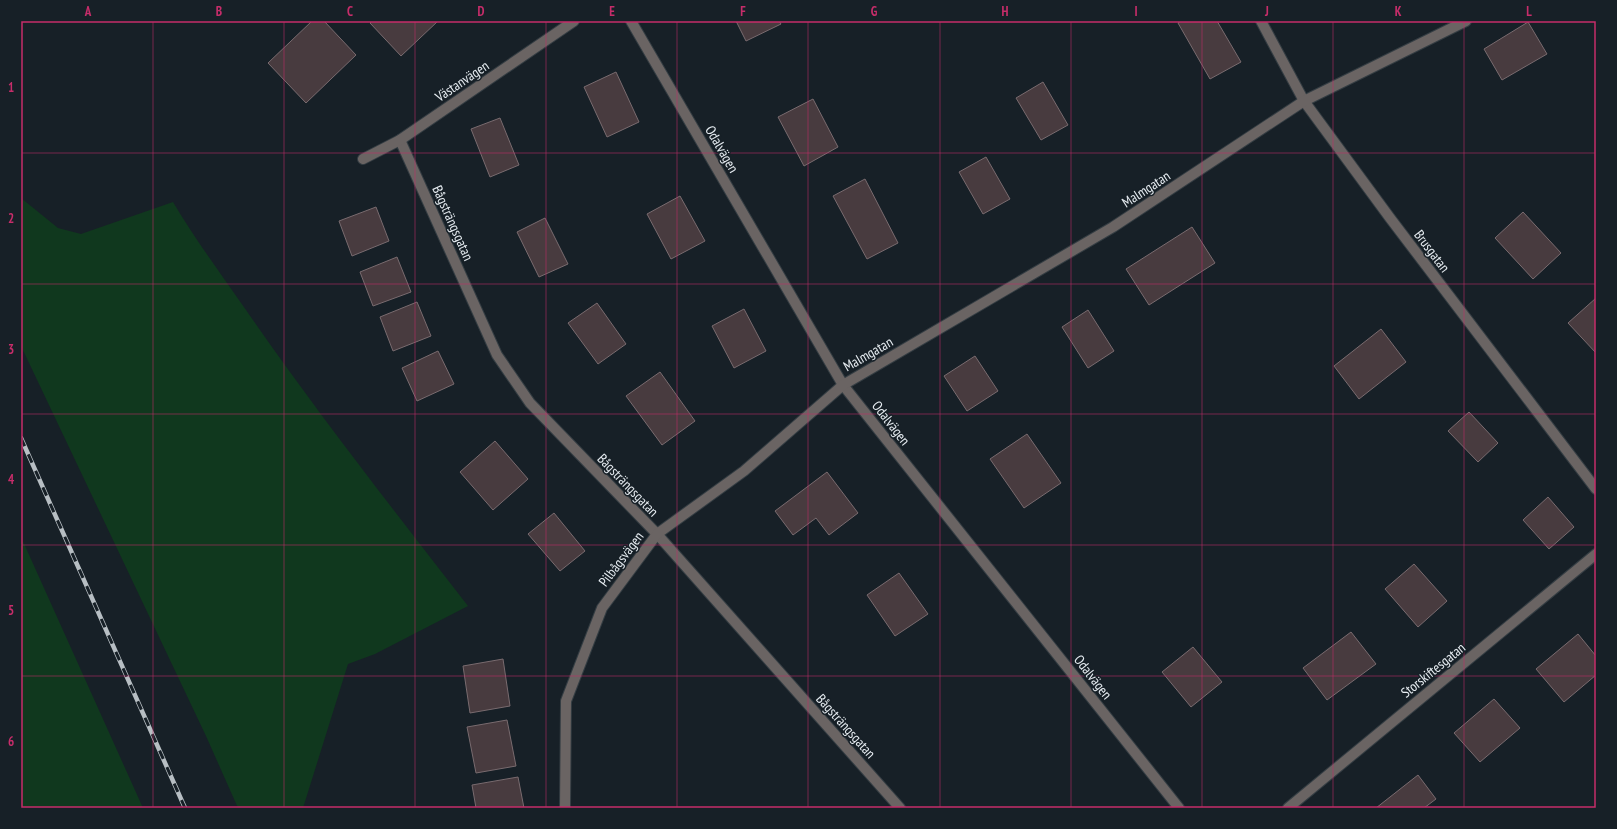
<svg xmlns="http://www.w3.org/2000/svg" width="1617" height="829" font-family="'PT Sans Narrow',sans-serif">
<rect width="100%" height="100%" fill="#172027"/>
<g fill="#10381e">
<path d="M21 198 58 228 81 234 173 202C195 239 221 274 246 310 316 411 392 508 468 606L375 654 348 664 303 808H238L206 736 21 346Z"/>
<polygon points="21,537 143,808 21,808"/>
</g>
<g fill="#483b3f" stroke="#796b6f">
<polygon points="312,21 324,21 356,55 306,103 268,63"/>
<polygon points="372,21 438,21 401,56 370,23"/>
<polygon points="736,21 779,21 781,24 746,41"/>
<polygon points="1181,21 1217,21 1241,62 1210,79 1178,23"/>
<polygon points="1528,22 1547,54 1502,80 1484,49"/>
<polygon points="616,72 639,122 607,137 584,87"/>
<polygon points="1043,82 1068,125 1041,140 1016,98"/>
<polygon points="813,99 838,147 804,166 778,117"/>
<polygon points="500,118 519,165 490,177 471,129"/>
<polygon points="986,157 1010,199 983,214 959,172"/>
<polygon points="865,179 898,243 867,259 833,196"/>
<polygon points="680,196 705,241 671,259 647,214"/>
<polygon points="376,207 389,241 352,256 339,221"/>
<polygon points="1523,212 1561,253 1533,279 1495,238"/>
<polygon points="545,218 568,264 539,277 517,232"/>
<polygon points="1192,227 1215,263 1149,305 1126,269"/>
<polygon points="397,257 411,292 373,306 360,272"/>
<polygon points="1596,298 1596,353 1568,323"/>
<polygon points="417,302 431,336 393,351 380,317"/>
<polygon points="597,303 626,344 598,364 568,323"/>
<polygon points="744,309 766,351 734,368 712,326"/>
<polygon points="1088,310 1114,351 1088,368 1062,327"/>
<polygon points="1381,329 1406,362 1359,399 1334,366"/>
<polygon points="438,351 454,384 417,401 402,368"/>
<polygon points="975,356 998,391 967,411 944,376"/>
<polygon points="660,372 695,421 662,445 626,396"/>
<polygon points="1469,412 1498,443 1478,462 1448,431"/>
<polygon points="1027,434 1061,483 1024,508 990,459"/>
<polygon points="495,441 528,479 493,510 460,472"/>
<polygon points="827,472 858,513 829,535 816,518 793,535 775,511"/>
<polygon points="1548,497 1574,527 1549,549 1523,520"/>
<polygon points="554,513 585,551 560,571 528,534"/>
<polygon points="1414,564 1447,601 1418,627 1385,589"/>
<polygon points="899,573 928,614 895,636 867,595"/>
<polygon points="1351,632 1376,664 1327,700 1303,668"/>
<polygon points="1578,634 1596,656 1596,675 1564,702 1536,669"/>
<polygon points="1193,647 1222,682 1191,707 1162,672"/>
<polygon points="503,659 510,706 470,713 463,666"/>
<polygon points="1494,699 1520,728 1480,762 1454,733"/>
<polygon points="507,720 516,766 476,773 467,727"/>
<polygon points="1418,775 1436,799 1424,808 1376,808"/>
<polygon points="518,777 524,808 476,808 472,785"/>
</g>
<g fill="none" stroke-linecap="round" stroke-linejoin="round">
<g stroke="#343d43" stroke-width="12">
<g id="minor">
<polyline points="631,21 843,385 1179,808"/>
<polyline points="1261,21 1304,101 1390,218 1596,489"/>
<polyline points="400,140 497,355 530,403 657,534 900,808"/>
<polyline points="363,159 400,140 574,21"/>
<polyline points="565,808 566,701 602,608 657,534 744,471 843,385 1113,227 1304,101 1466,21"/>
<polyline points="1288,808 1596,554"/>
</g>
</g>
<use href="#minor" stroke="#6a6463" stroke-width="10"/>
<g stroke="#b7bec3" stroke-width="4.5">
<polyline id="rail" points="21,438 185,808"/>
</g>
<use href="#rail" stroke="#172027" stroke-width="3" stroke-dasharray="9" stroke-linecap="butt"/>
</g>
<path fill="none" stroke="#c62d6a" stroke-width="1" stroke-opacity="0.55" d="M153 21V808M284 21V808M415 21V808M546 21V808M677 21V808M808 21V808M940 21V808M1071 21V808M1202 21V808M1333 21V808M1464 21V808M21 153H1596M21 284H1596M21 414H1596M21 545H1596M21 676H1596"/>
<g text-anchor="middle" stroke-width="3" stroke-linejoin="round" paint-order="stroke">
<g font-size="14" fill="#e7edf2" stroke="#172027">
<text transform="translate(462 81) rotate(-34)" y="5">Västanvägen</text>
<text transform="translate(722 149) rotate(60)" y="5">Odalvägen</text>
<text transform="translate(1146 189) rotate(-33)" y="5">Malmgatan</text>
<text transform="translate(453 223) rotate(66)" y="5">Bågsträngsgatan</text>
<text transform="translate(1432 251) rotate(53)" y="5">Brusgatan</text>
<text transform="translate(868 354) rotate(-30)" y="5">Malmgatan</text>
<text transform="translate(891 423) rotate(52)" y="5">Odalvägen</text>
<text transform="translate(628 485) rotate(46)" y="5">Bågsträngsgatan</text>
<text transform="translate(621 559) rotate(-53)" y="5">Pilbågsvägen</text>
<text transform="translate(1433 670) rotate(-39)" y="5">Storskiftesgatan</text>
<text transform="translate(1093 677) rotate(52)" y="5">Odalvägen</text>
<text transform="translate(846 726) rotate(48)" y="5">Bågsträngsgatan</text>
</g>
</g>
<rect width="1617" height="829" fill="none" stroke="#172027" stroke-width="44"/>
<rect x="22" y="22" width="1573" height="785" fill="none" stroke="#c62d6a" stroke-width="1.5"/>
<g font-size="13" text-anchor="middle" font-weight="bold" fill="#c62d6a">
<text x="88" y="16">A</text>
<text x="219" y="16">B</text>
<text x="350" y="16">C</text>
<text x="481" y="16">D</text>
<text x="612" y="16">E</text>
<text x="743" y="16">F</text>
<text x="874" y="16">G</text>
<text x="1005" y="16">H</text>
<text x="1136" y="16">I</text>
<text x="1267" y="16">J</text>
<text x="1398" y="16">K</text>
<text x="1529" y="16">L</text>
<text x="11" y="92">1</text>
<text x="11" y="223">2</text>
<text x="11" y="354">3</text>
<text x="11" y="484">4</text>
<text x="11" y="615">5</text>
<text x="11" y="746">6</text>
</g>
</svg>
